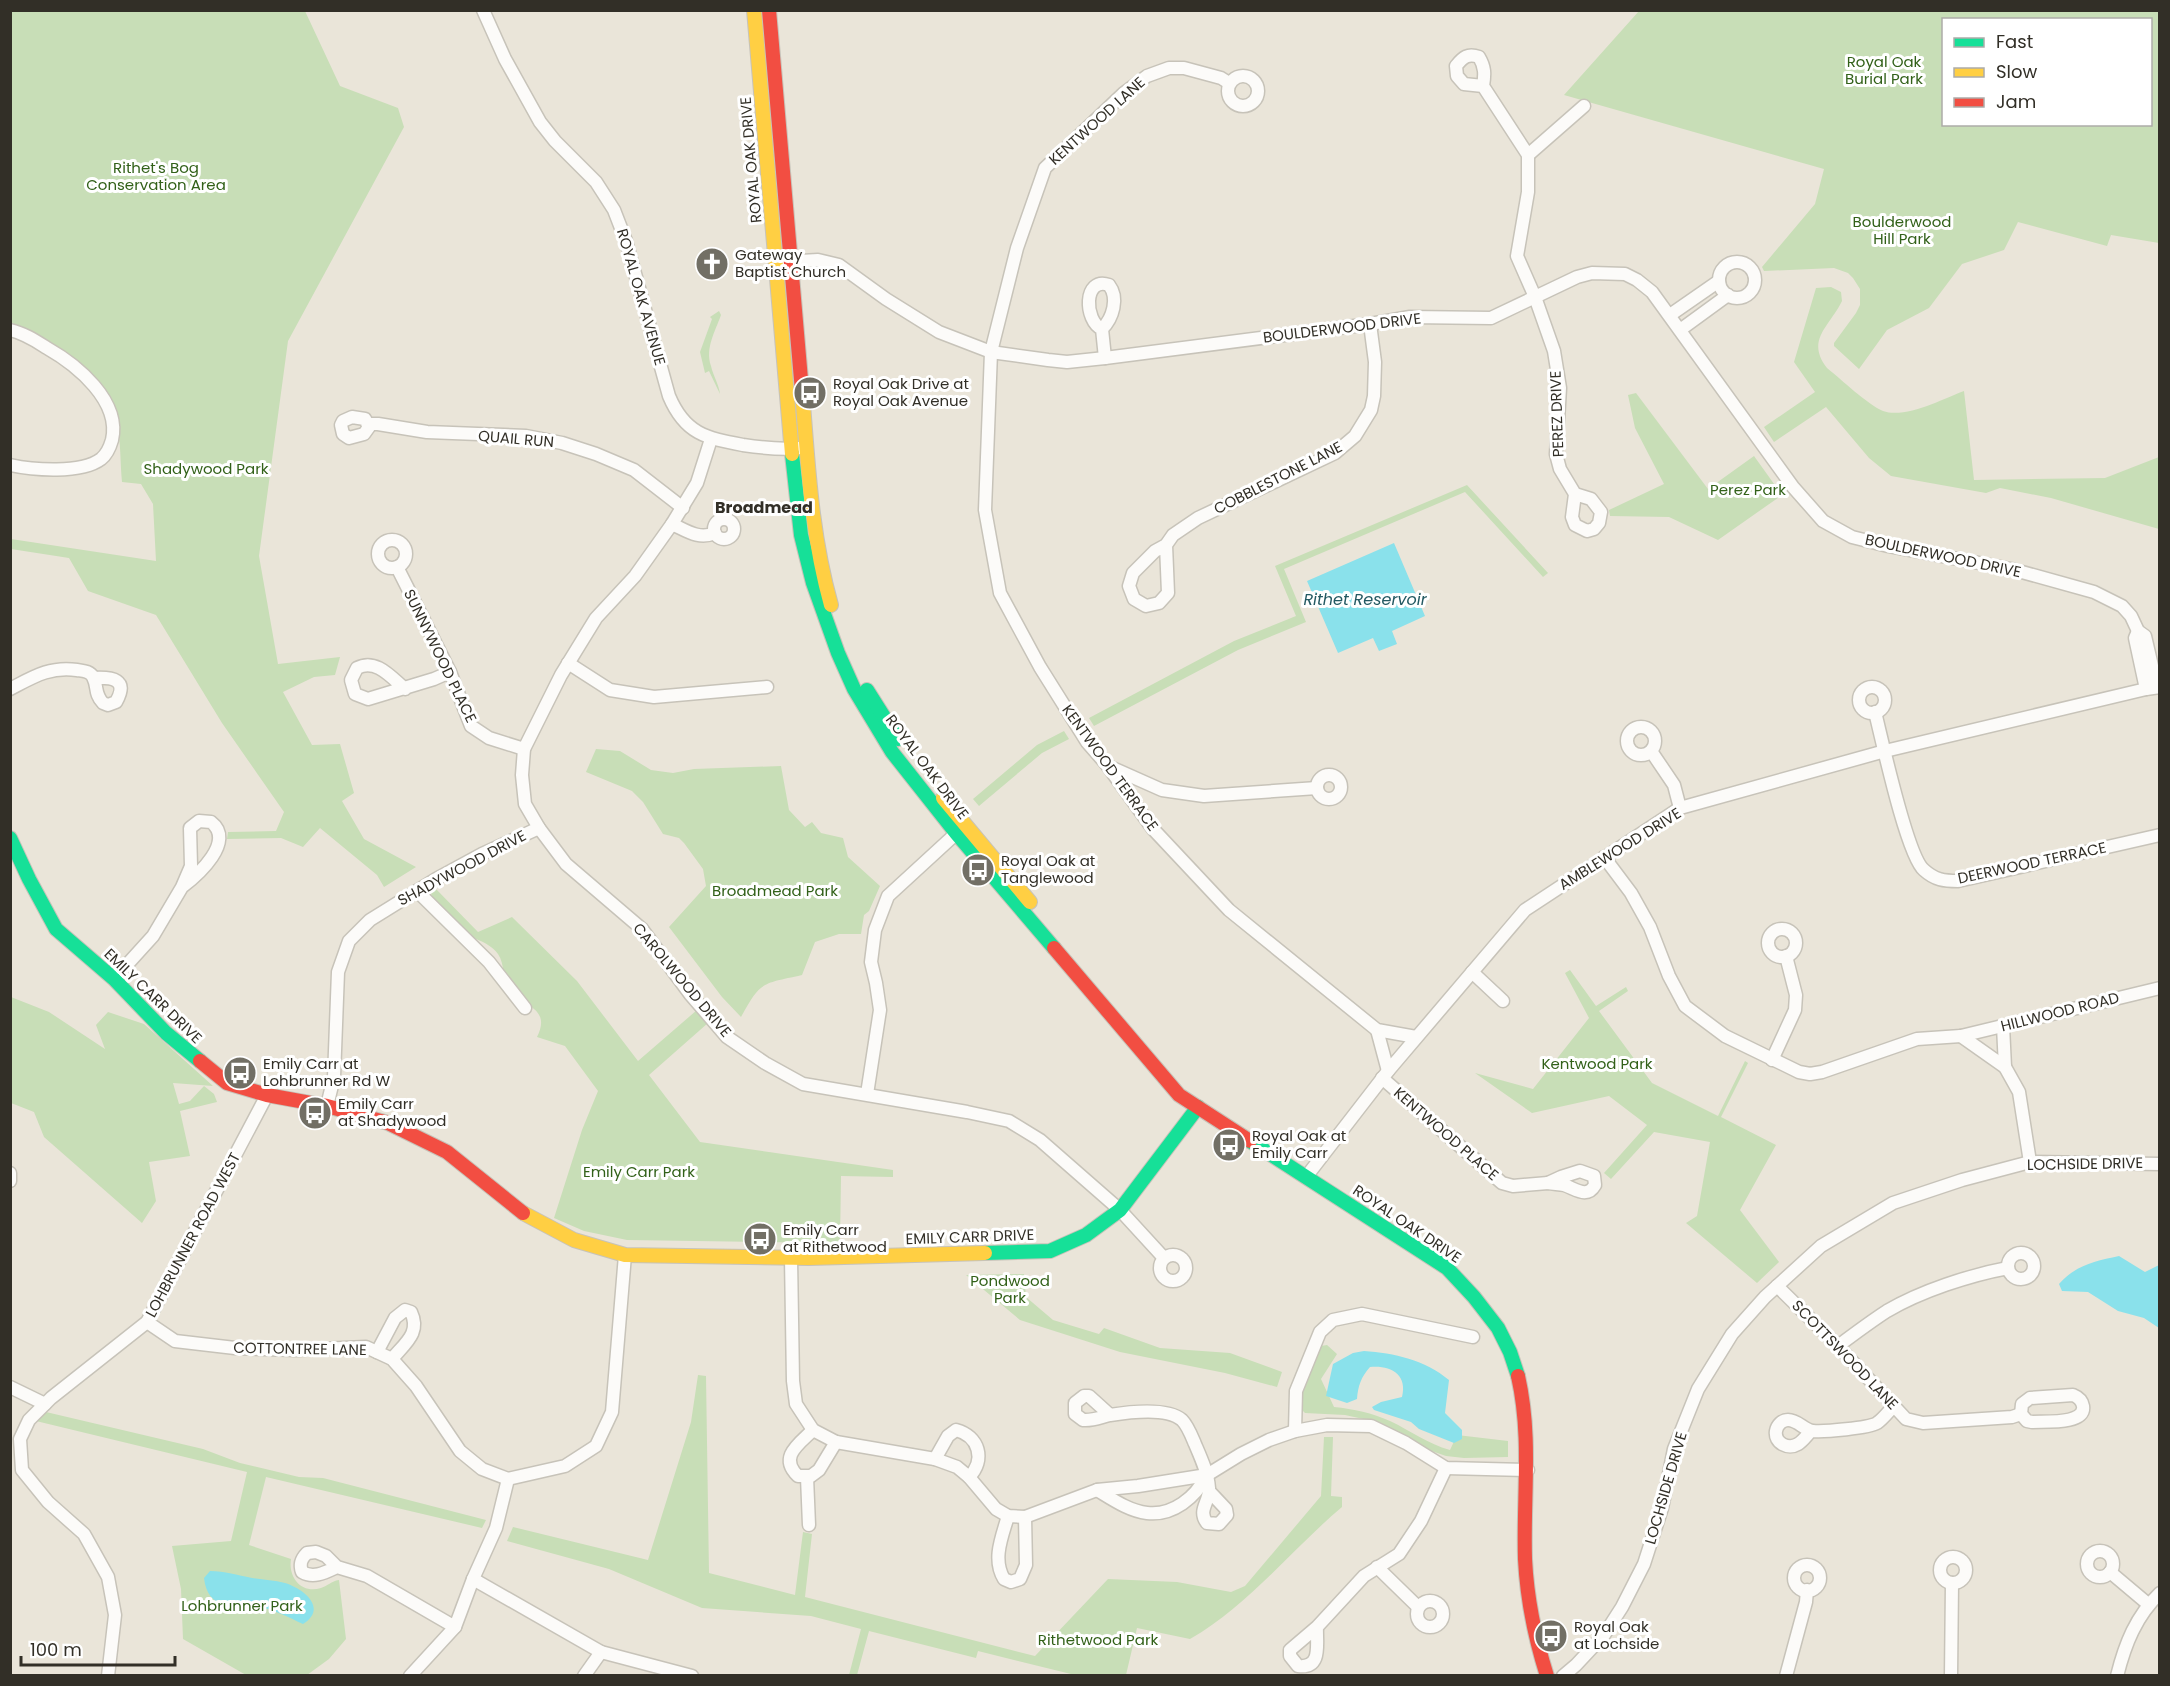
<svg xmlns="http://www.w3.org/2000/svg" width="2170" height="1686" font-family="Poppins,sans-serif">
<rect width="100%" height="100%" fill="#eae5d9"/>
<g fill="#c8deb7" fill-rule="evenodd">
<path d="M10 11H305L340 86 398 108 404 127 288 341 259 556 278 664 340 657 335 675 314 677 283 692 312 745 340 744 354 793 342 801 364 839 416 867 384 887 377 875 320 828 303 847 281 838 227 839 228 832 276 831 284 812 222 723 156 615 88 591 69 558 11 549V539L156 561 153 504 141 484 122 482C120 463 121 442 117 423 105 368 54 349 11 322Z"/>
<path d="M1639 11H2159V243L2111 235 2107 246 2018 222 2004 250 1962 264 1929 308 1887 330 1859 369 1834 346V343L1856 313 1860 305V289L1853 278 1848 273 1834 268 1764 271 1762 267 1815 204 1824 169 1564 95ZM1944 20H2150V124H1944Z"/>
<path d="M1831 287 1841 292 1842 301C1830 326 1805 340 1827 368 1842 380 1867 404 1883 411 1905 419 1943 399 1964 391L1974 480 2105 478 2159 457V529L2051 498 2000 488 1986 493 1891 476 1869 458 1826 407 1774 442 1764 427 1815 392 1794 362 1816 288Z"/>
<path d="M719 311 721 315C715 332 705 348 711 366 713 375 719 385 720 394L709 371 705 373 700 352 712 319 710 317Z"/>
<polygon points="1636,393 1708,489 1754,456 1782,495 1718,540 1669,517 1610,516 1609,510 1664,484 1635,428 1628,395"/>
<polygon points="1467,485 1548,573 1543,577 1465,492 1284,569 1306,622 1238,650 1094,726 1089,718 1234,641 1296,616 1275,566"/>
<polygon points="1064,731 1069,739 1042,753 979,806 973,799 1037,745"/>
<path d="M596 749 620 751 651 770 673 773 694 769 781 766 789 810 805 827 812 822 821 833 843 838 848 857 880 886 869 911 864 915 861 934H839L815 942 802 975C763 984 761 980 741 1017L722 997 669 927 706 886 703 869 684 843 679 838 663 834 643 802 632 791 586 772Z"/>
<path d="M435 888 478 932 512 917 577 981 638 1061 697 1010 708 1023 649 1075 700 1142 893 1170V1177L841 1176 840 1243 627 1240 584 1231 554 1218 582 1130 598 1091 565 1046 537 1037C552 1007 522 1007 509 989 502 979 505 964 498 954 487 939 468 939 455 927 446 919 439 908 432 899L431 893Z"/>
<polygon points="1570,970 1596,1006 1626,987 1628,991 1599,1011 1652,1083 1718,1116 1745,1061 1748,1063 1721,1117 1776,1145 1740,1210 1779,1262 1757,1283 1686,1223 1697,1216 1710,1142 1654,1132 1611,1179 1604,1173 1647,1125 1609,1096 1532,1113 1475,1073 1533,1089 1589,1018 1565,973"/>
<polygon points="11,997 49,1012 105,1049 96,1025 108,1012 144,1024 213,1086 173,1083 179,1104 190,1101 204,1086 214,1094 217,1102 180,1111 190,1156 149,1162 156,1201 142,1223 44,1137 34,1112 11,1103"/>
<polygon points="1024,1274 1026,1297 1053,1320 1099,1334 1104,1328 1160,1348 1230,1353 1282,1372 1277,1387 1225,1373 1120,1352 1020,1320 966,1275"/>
<path d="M1327 1345 1337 1354 1321 1379 1334 1407C1354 1409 1372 1413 1390 1421 1411 1431 1428 1444 1450 1450L1457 1435 1508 1441V1457L1464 1458 1446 1456 1420 1447 1368 1420 1345 1415 1305 1413 1301 1409 1303 1390 1319 1348 1321 1346Z"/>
<path d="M698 1375 706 1376 709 1573 795 1595 803 1532 812 1534 805 1597 1035 1656 1108 1579 1177 1582 1231 1592 1245 1586 1321 1496 1324 1437H1333L1331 1496 1342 1497V1507C1291 1550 1249 1605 1190 1639L1137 1628 1126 1675H1075L978 1651 976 1658 869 1631 857 1675H849L861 1629 811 1616 702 1608 609 1569 507 1541 513 1527 648 1560 691 1422Z"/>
<path d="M46 1412 203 1449 240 1463 299 1477 323 1478 486 1520 482 1528 266 1477 249 1545 291 1559C288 1577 301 1594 321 1588 328 1586 331 1581 339 1580L346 1639 329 1659 307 1675H246L183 1639 181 1589 172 1546 231 1541 247 1472 36 1421Z"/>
</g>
<g fill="#8ae1eb">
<polygon points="1394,543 1425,616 1392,631 1397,644 1379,651 1373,638 1338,653 1307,581"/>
<path d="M2119 1256 2145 1272 2159 1265V1328L2144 1318 2118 1311 2088 1292 2062 1291 2059 1284C2076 1265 2095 1261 2119 1256Z"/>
<path d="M1364 1351C1394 1353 1425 1360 1449 1380L1445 1413 1462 1430V1439L1454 1443 1419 1429 1411 1422 1374 1410 1372 1407 1381 1402 1402 1397C1408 1374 1390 1365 1370 1367 1361 1377 1358 1386 1357 1399L1347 1403 1326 1396 1333 1364 1353 1353Z"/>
<path d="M210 1571C225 1571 237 1575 252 1578 263 1580 274 1580 285 1583 304 1589 328 1608 303 1624 290 1618 273 1609 259 1607 234 1604 208 1612 204 1578Z"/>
</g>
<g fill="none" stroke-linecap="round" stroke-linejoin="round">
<g stroke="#c7c3b9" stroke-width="15">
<g id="street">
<path d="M483 10 505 59 540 122 555 141 596 182 614 210 626 241 669 396C685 434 706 438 743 445 763 448 780 450 800 448"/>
<circle cx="1243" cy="91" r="15"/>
<polyline points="1229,83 1221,78 1184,68 1169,68 1147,76 1124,93 1045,168 1017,248 991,352 985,510 1000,593 1040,667 1087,742 1107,765 1153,829 1229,910 1377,1030 1416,1037"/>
<path d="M1483 86 1464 84 1457 76 1456 66C1463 57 1468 53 1479 57 1485 67 1485 74 1483 86L1528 155V192L1517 256 1535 297 1554 351 1560 388 1556 454 1560 469 1575 494 1572 517 1575 525 1587 531 1594 529 1599 523 1601 512 1591 499 1575 494"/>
<polyline points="1528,155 1584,106"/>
<polyline points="783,262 818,260 839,265 886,299 939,332 991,352 1048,360 1067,362 1105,358 1370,324 1410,317 1491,318 1577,277 1592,273 1625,274 1637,280 1652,292 1793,487 1823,521 1852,537 1888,546 2011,569 2094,592 2122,606 2131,616 2138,631 2145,636 2157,687"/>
<circle cx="1737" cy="280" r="18"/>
<polyline points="1670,315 1719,281"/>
<path d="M1102 329C1084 321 1083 276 1109 285 1119 298 1113 318 1102 329L1105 358"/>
<path d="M10 330C24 333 36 341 47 348 77 365 121 401 112 440 110 447 106 455 101 459 81 474 33 470 10 465"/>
<polyline points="1680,330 1728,295"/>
<polygon points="352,417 365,419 369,427 364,434 349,438 343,434 341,425 343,421"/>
<polyline points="368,424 378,424 427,432 526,436 562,443 596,454 634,470 683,508"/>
<polyline points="711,439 697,483 672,524 635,576 596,618 561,675 524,749 522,775 525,804 539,828 566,864 642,929 690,994 727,1037 765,1063 803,1084 967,1112 1009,1121 1040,1140 1120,1210 1164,1258"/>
<circle cx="724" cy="529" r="10"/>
<path d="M672 524C687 531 699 540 715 533"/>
<circle cx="392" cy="554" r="14"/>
<polyline points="1166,545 1168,593 1159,603 1146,606 1134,599 1129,586 1133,573 1155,551 1166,545 1173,535 1198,518 1335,453 1355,436 1371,410 1374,396 1375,362 1370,324"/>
<polyline points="397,567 450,672 471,726 489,738 524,749"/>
<polyline points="2138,631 2135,638 2146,689"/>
<polyline points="568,663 610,690 654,697 767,687"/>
<circle cx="1872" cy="700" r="13"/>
<path d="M10 689C33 677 50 666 77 670 83 671 90 671 93 677 98 686 94 694 103 703L108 705 116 702C129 679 112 677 94 678"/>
<path d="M405 689C391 677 376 658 357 668L351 680 355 694 368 699 434 679 450 672"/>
<path d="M1875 712C1882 740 1907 856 1924 870 1935 880 1944 881 1958 881L2160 835"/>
<circle cx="1641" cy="741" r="14"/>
<polyline points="1651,751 1674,785 1680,808"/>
<polyline points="1108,766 1162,790 1204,796 1317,788"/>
<circle cx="1329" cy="787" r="12"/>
<polyline points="1604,857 1631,893 1650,927 1669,976 1685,1006 1725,1036 1799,1072 1810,1074 1822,1072 1917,1039 1961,1036 2160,988"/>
<polyline points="417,891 489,962 525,1008"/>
<circle cx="1782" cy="943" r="14"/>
<polyline points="1472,972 1503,1001"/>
<path d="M114 979 153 936 182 887 191 866 190 828 199 821 211 822C236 841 198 875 182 887"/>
<polyline points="2003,1026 2005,1067"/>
<polyline points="1377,1030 1388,1071"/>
<polyline points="1961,1036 2005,1067 2019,1092 2030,1162"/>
<polyline points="1772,1060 1795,1010 1796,995 1786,956"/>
<polyline points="1382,1078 1502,1183 1513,1186 1548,1183"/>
<polyline points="867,1094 880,1010 876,983 871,962 875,930 888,896 961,829"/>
<polyline points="327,1106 334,1077 338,972 349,941 370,920 436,879 482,854 539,828"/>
<path d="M1580 1171 1594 1176 1595 1185C1587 1199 1576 1189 1564 1185 1559 1184 1553 1184 1548 1183L1561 1177Z"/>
<polyline points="10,1173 10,1181"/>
<polyline points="1306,1177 1388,1071 1525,910 1680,808 1885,751 2146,689 2160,687"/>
<circle cx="2021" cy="1266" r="13"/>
<circle cx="1173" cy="1268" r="13"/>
<polyline points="791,1258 793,1381 796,1404 813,1430 836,1442 935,1459 957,1467 969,1477 996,1509 1008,1516 1025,1517 1097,1490 1138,1486 1207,1475 1241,1454 1269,1440 1295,1431 1327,1425 1371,1426 1406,1443 1446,1468 1528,1470"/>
<polyline points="1777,1286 1838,1346 1906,1419 1923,1423 2012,1417 2021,1414"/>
<polyline points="147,1322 175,1341 235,1348 296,1350 366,1347 392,1359 416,1386 460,1451 482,1469 508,1479 565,1466 596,1446 612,1412 625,1255"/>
<path d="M1838 1346C1854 1334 1870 1322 1887 1311 1921 1291 1970 1275 2008 1268"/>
<path d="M377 1352 395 1318 405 1310 411 1312C421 1333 405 1343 392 1359"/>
<polyline points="10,1387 45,1404"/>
<path d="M2073 1395C2078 1397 2082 1400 2083 1406 2086 1425 2044 1421 2032 1422L2027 1421 2021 1414 2022 1404 2030 1398Z"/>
<path d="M1110 1415 1089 1396H1084L1075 1403V1414L1083 1420C1093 1421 1101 1417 1110 1415 1129 1412 1167 1407 1182 1420 1188 1426 1192 1437 1195 1444 1201 1458 1208 1473 1209 1488 1210 1502 1197 1510 1207 1523L1219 1524 1227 1515 1226 1509 1209 1491"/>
<path d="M813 1430C799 1444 778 1457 798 1476H811L819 1470 836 1442"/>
<polyline points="1295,1431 1296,1391 1320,1332 1333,1320 1362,1314 1473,1337"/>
<path d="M1811 1431C1807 1435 1803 1441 1798 1444 1788 1450 1774 1443 1776 1431 1777 1425 1782 1420 1788 1420 1798 1420 1804 1430 1813 1431 1824 1432 1869 1428 1877 1423 1883 1419 1888 1412 1893 1407"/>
<path d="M935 1459 948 1436 956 1430C979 1436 986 1460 969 1477"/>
<polyline points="807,1477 809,1525"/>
<path d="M1097 1490C1112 1499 1129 1511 1147 1513 1173 1516 1196 1497 1206 1476"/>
<path d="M1008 1516C1002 1537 992 1559 1004 1579L1011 1582 1020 1579 1026 1565 1025 1517"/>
<circle cx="2100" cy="1564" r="13"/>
<circle cx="1953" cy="1570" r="13"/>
<circle cx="1807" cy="1578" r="13"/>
<path d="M337 1567C326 1572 314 1579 302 1572 299 1564 301 1559 307 1553L316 1552 326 1556 337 1567 367 1576 455 1627"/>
<polyline points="1377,1567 1418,1607"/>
<polyline points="2110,1572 2148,1604"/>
<polyline points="473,1579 601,1652 692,1676"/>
<circle cx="1430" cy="1614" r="13"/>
<path d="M1317 1627C1316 1643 1323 1669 1298 1666L1290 1656V1650L1317 1627 1364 1576 1399 1554 1421 1521 1446 1468"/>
<polyline points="108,1676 115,1615 108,1577 84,1534 48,1502 22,1470 20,1439 29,1420 51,1398 147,1322 267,1095"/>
<polyline points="410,1676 455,1627 473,1579 496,1528 508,1479"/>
<polyline points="584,1676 601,1652"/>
<polyline points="1563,1676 1576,1665 1604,1635 1622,1607 1644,1564 1662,1508 1674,1449 1698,1389 1732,1334 1765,1297 1821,1246 1893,1203 1962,1180 2030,1162 2160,1164"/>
<polyline points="1786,1676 1806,1602 1807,1590"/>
<polyline points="1951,1676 1952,1583"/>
<path d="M2117 1676C2125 1644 2136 1616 2160 1593"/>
</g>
</g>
<g stroke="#c7c3b9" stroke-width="16">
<g id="fast">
<polyline points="792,454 801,535 813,583 838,653 854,689 892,752 956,833 1054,948"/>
<polyline points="867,690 898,739"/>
<polyline points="10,838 29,879 56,929 114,979 166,1033 200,1061"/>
<polyline points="1250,1141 1447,1268 1474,1297 1498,1328 1510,1352 1518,1376"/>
<polyline points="985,1253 1050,1251 1086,1235 1120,1210 1198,1107"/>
</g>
</g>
<g stroke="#c7c3b9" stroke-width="16">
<g id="slow">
<polyline points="754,10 792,454"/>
<path d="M802 391C808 465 811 534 831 605"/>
<polyline points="943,798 1030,902"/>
<polyline points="523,1213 574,1240 625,1255 809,1258 985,1253"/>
</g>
</g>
<g stroke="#c7c3b9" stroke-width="16">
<g id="jam">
<polyline points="769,10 802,391"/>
<polyline points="1054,948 1179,1095 1250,1141"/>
<polyline points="200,1061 227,1083 267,1095 327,1106 388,1123 447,1152 523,1213"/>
<path d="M1518 1376C1532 1438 1523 1496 1525 1559 1527 1599 1535 1638 1547 1676"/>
</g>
</g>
<use href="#street" stroke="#fcfbf9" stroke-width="12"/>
<use href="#fast" stroke="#16e098" stroke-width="14"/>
<use href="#slow" stroke="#ffcf43" stroke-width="14"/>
<use href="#jam" stroke="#f24e42" stroke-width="14"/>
</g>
<defs>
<g id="church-disc" transform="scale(1.725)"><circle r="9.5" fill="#726f65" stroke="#fff"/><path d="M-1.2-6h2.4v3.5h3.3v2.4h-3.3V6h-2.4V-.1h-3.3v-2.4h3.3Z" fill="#fff"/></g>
<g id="bus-disc" transform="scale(1.725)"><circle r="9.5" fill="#726f65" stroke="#fff"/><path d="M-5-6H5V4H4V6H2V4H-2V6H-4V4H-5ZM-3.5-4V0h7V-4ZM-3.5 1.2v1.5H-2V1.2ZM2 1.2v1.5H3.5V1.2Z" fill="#fff"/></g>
</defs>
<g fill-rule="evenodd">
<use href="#church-disc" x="712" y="264"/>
<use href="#bus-disc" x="810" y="393"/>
<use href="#bus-disc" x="978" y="870"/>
<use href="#bus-disc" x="240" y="1073"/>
<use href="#bus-disc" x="315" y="1113"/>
<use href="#bus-disc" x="1229" y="1145"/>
<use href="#bus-disc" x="760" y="1239"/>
<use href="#bus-disc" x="1551" y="1636"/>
</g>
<g text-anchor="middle" stroke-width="6" stroke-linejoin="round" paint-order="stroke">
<g font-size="15" fill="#326119" stroke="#fff">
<text x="1884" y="67">Royal Oak<tspan x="1884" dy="17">Burial Park</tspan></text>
<text x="156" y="173">Rithet's Bog<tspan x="156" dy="17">Conservation Area</tspan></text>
<text x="1902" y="227">Boulderwood<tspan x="1902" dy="17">Hill Park</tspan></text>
<text x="206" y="474">Shadywood Park</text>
<text x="1748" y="495">Perez Park</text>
<text x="775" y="896">Broadmead Park</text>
<text x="1597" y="1069">Kentwood Park</text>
<text x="639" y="1177">Emily Carr Park</text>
<text x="1010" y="1286">Pondwood<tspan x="1010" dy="17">Park</tspan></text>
<text x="242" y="1611">Lohbrunner Park</text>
<text x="1098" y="1645">Rithetwood Park</text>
</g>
<g font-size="15" fill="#322f27" stroke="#fff">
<text transform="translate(1097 121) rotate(-42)" y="5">KENTWOOD LANE</text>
<text transform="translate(751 160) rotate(-95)" y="5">ROYAL OAK DRIVE</text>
<text transform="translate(641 297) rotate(74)" y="5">ROYAL OAK AVENUE</text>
<text transform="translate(1342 328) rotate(-7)" y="5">BOULDERWOOD DRIVE</text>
<text transform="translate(1557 414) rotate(-92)" y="5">PEREZ DRIVE</text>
<text transform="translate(516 439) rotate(5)" y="5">QUAIL RUN</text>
<text transform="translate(1278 478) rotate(-27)" y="5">COBBLESTONE LANE</text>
<text transform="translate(1943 556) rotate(12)" y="5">BOULDERWOOD DRIVE</text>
<text transform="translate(440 656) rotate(64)" y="5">SUNNYWOOD PLACE</text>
<text transform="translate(927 767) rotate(53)" y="5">ROYAL OAK DRIVE</text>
<text transform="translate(1110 768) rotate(54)" y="5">KENTWOOD TERRACE</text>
<text transform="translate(1620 849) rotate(-32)" y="5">AMBLEWOOD DRIVE</text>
<text transform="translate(2032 863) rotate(-12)" y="5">DEERWOOD TERRACE</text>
<text transform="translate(462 868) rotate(-28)" y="5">SHADYWOOD DRIVE</text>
<text transform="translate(682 980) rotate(50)" y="5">CAROLWOOD DRIVE</text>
<text transform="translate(153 996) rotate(44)" y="5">EMILY CARR DRIVE</text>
<text transform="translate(2060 1012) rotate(-14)" y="5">HILLWOOD ROAD</text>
<text transform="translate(1446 1134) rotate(41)" y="5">KENTWOOD PLACE</text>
<text transform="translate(2085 1164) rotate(-1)" y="5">LOCHSIDE DRIVE</text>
<text transform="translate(1407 1224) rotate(34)" y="5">ROYAL OAK DRIVE</text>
<text transform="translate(193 1235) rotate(-62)" y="5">LOHBRUNNER ROAD WEST</text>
<text transform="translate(970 1237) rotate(-2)" y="5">EMILY CARR DRIVE</text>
<text transform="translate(300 1349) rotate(1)" y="5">COTTONTREE LANE</text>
<text transform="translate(1845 1355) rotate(46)" y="5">SCOTTSWOOD LANE</text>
<text transform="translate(1666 1488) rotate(-74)" y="5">LOCHSIDE DRIVE</text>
</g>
<g font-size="15" fill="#322f27" stroke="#fff" text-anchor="start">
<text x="735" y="260">Gateway<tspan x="735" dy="17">Baptist Church</tspan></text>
<text x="833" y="389">Royal Oak Drive at<tspan x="833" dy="17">Royal Oak Avenue</tspan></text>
<text x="1001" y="866">Royal Oak at<tspan x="1001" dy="17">Tanglewood</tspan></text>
<text x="263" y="1069">Emily Carr at<tspan x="263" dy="17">Lohbrunner Rd W</tspan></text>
<text x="338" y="1109">Emily Carr<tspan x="338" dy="17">at Shadywood</tspan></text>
<text x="1252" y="1141">Royal Oak at<tspan x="1252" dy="17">Emily Carr</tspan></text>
<text x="783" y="1235">Emily Carr<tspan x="783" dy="17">at Rithetwood</tspan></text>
<text x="1574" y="1632">Royal Oak<tspan x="1574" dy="17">at Lochside</tspan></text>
</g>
<g font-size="16" font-weight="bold" fill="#322f27" stroke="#fff">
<text x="764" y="513">Broadmead</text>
</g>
<g font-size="16" font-style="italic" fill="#235962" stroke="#fff">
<text x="1365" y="605">Rithet Reservoir</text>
</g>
</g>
<rect width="2170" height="1686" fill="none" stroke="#322f27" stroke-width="24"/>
<rect x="1942" y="18" width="210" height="108" fill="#ffffff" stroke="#adaca9" stroke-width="1.5"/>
<rect x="1954" y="38" width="30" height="9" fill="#16e098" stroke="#adaca9" stroke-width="1.5"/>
<text x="1996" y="48" font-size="18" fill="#322f27">Fast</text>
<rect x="1954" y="68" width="30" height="9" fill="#ffcf43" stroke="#adaca9" stroke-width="1.5"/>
<text x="1996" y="78" font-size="18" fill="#322f27">Slow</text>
<rect x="1954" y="98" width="30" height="9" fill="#f24e42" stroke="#adaca9" stroke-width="1.5"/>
<text x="1996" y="108" font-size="18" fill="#322f27">Jam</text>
<path d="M21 1656v9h154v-9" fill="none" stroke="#322f27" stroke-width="3"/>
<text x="30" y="1656" font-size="18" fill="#322f27" stroke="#ffffff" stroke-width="4.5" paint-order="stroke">100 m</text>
</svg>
